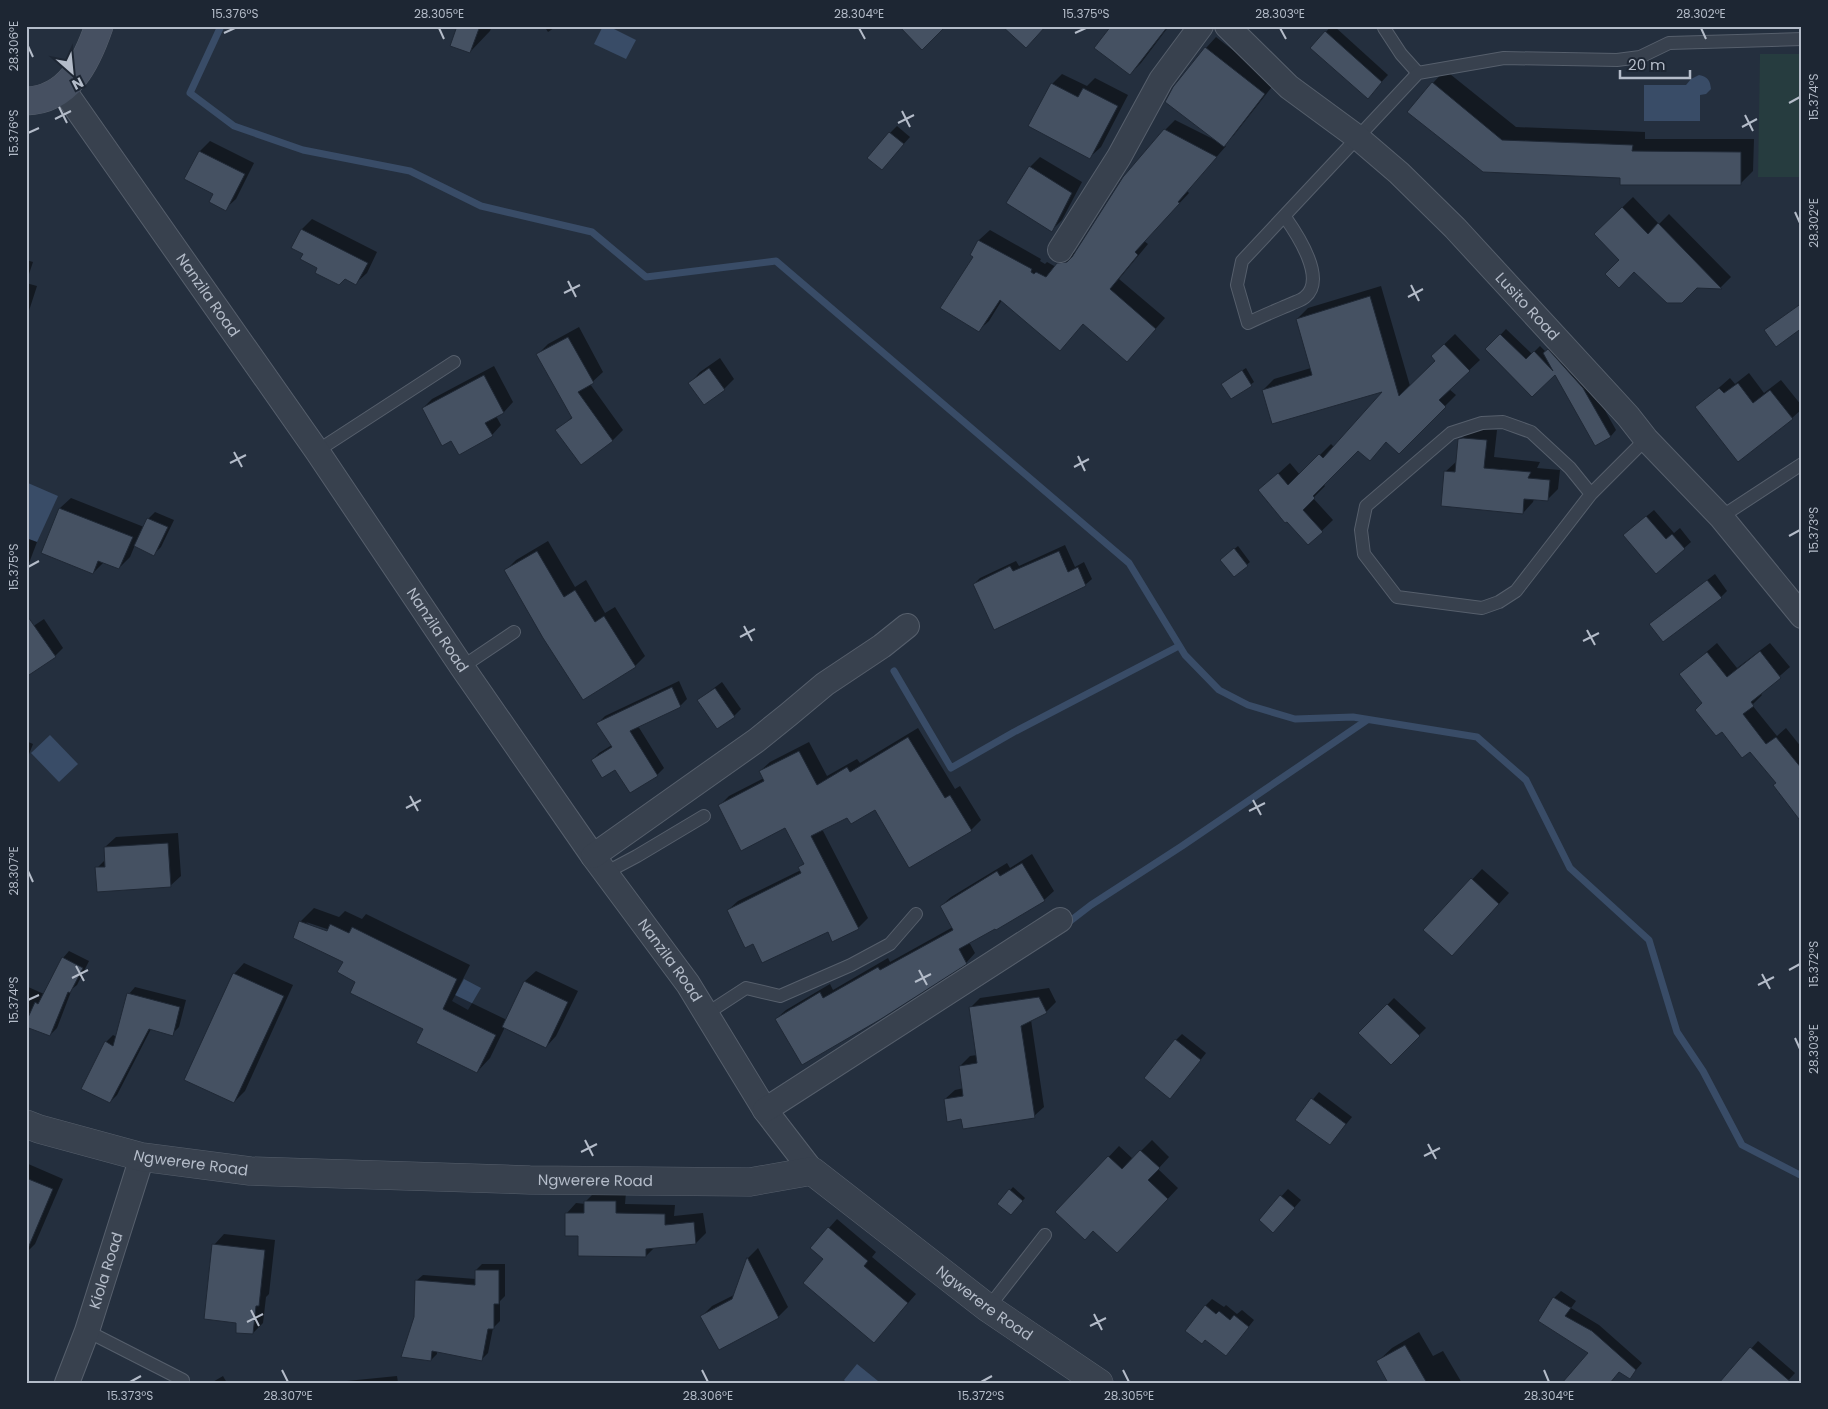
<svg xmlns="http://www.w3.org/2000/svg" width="1828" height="1409" font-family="Poppins,sans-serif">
<rect width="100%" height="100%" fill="#242f3e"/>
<polygon fill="#263c3f" points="1760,54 1802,54 1802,177 1758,177"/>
<g fill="#394c67">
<polygon points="603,26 608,26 636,40 626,59 594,44"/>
<path d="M1699 75C1708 77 1710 80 1711 89L1706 94 1700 95V121H1644V85H1686L1691 79Z"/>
<polygon points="28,483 58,496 37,542 26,538 26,487"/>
<polygon points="50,735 78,764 59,782 31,753"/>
<polygon points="464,979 481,988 468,1010 452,1001"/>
<polygon points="857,1364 878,1381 876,1383 847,1383 844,1380"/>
</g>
<g fill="#0007" fill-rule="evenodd">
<polygon points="458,26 492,26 490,31 470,52"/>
<polygon points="544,26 557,26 548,32"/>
<polygon points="1112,26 1169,26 1141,63 1130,74"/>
<polygon points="1331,26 1334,26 1388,75 1374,90 1326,32"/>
<polygon points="1216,37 1275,83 1234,135 1224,145 1226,146 1187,191 1189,193 1144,241 1148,244 1119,279 1165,318 1137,350 1084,323 1060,349 1002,300 989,321 978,331 975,256 972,254 979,240 990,230 1041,259 1040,261 1045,264 1047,262 1056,267 1069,253 1076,252 1165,130 1175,120 1215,140 1216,139 1174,88 1206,48"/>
<polygon points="1445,70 1516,127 1645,132 1645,139 1754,139 1753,171 1740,184 1621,177 1483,171 1433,83"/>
<polygon points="1062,74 1087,86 1095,78 1128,95 1101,147 1090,157 1052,84"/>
<polygon points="897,126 910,137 882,168 890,133"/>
<polygon points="210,141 254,163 236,199 225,209 215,193 186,178 200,151"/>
<polygon points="1040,157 1082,182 1062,220 1052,230 1030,167"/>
<polygon points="1633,197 1659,224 1669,214 1731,277 1721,287 1697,287 1634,270 1621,260 1595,234"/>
<polygon points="312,219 377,252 367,273 356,283 319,267 304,254 293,248 302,229"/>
<polygon points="26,260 33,262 26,283 37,286 26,320"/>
<polygon points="1381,286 1410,386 1437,361 1432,356 1455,334 1480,360 1449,389 1456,395 1399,452 1387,441 1370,459 1358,449 1323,484 1325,486 1313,498 1333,520 1308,544 1260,490 1290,463 1300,475 1331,444 1334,447 1385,389 1263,390 1274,379 1311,368 1297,319 1308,308"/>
<polygon points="579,327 603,372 590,384 623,430 613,440 581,463 557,431 572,417 538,354 548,344"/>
<polygon points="1506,329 1532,354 1540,346 1546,352 1550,347 1589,382 1616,430 1611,436 1595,444 1556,373 1487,349"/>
<polygon points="720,358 734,379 724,389 690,383 700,372"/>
<polygon points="494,366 513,402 504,412 496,416 501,425 492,435 452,439 423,408 432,399"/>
<polygon points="1246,368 1254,382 1232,398 1226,381"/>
<polygon points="1749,373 1764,393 1781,380 1802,406 1802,409 1792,418 1739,460 1697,407 1730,378 1735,384"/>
<polygon points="1474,428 1497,430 1494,457 1540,462 1537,468 1560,470 1558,489 1547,500 1534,499 1533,502 1523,513 1445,472 1457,461 1460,440 1470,429"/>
<polygon points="71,498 144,527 148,519 155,512 174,520 161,547 154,554 135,545 130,557 119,568 104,562 93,573 42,552 60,508"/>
<polygon points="1654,510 1674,533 1680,528 1691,542 1657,572 1631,529"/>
<polygon points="26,538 37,542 26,571"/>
<polygon points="548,541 575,587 586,580 605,613 615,607 645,656 635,666 506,570 516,560"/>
<polygon points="1065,545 1075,567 1084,562 1092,579 1085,585 995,628 974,584 980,578 1016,561 1019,566"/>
<polygon points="1238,546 1250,562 1234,575 1225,557"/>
<polygon points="1715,574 1727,591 1721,597 1651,624"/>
<polygon points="44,619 63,648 55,656 26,631"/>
<polygon points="1717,643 1737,668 1770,643 1790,667 1760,693 1762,695 1752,705 1777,736 1786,728 1802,748 1802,808 1777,783 1750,750 1704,702 1681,674"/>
<polygon points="679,681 687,699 680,706 638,726 664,768 657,775 616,768 592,760 599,753 612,745 598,723 605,716"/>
<polygon points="722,682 741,709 734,716 698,700"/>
<polygon points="918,728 955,789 960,786 981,820 971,830 875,809 848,816 822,829 868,918 858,928 829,931 753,943 728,910 738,901 801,870 799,868 804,863 786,826 719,806 729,796 764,778 760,771 770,762 809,742 827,776 857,759 860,763"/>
<polygon points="26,741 33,744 26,762"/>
<polygon points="178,833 181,876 170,886 97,868 106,859 105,847 116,837"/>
<polygon points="1032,854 1054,891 1044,900 969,942 975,953 966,963 776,1019 786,1010 830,984 833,990 888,958 890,962 953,927 941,906 951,897 1007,863 1010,868"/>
<polygon points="1482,869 1509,893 1462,944 1425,930"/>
<path d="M314 908 339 917 345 911 362 919 366 914 470 965 455 995 507 1020 525 981 536 971 578 991 556 1036 546 1047 505 1027 490 1058 477 1072 425 1028 357 981 344 961 300 922ZM306 922 333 931V934L311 926Z"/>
<polygon points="69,951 89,961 77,985 72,989 57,1028 50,1035 26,1025 26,986 44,994 63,958"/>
<polygon points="244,963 293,985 245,1091 234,1102 234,974"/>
<polygon points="135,987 186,1000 179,1027 172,1034 151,1029 117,1095 110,1102 106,1042 113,1035 117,1037 129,994"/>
<polygon points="1049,988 1056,1002 1046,1012 1031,1020 1044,1107 1034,1116 962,1118 945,1099 955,1090 964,1088 960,1066 970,1056 977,1055 970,1008 980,998"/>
<polygon points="1394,998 1426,1028 1391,1063 1360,1033"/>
<polygon points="1182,1034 1206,1053 1176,1091 1176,1040"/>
<polygon points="1319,1092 1352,1117 1330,1144 1297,1119"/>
<polygon points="1152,1140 1169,1157 1158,1169 1178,1188 1128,1241 1094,1229 1057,1212 1119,1146 1133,1159"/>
<polygon points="26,1163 63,1179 35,1244 26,1253"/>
<polygon points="1013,1187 1025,1198 1011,1214 999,1203"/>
<polygon points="1288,1189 1301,1200 1280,1224 1260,1220"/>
<polygon points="595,1192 626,1192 625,1204 675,1205 674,1216 703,1213 706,1233 696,1243 655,1247 646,1256 579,1235 567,1213 576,1203 586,1204 586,1201"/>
<polygon points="837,1219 876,1252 872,1257 916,1294 882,1333 825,1259 829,1228"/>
<polygon points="224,1234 275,1240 269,1294 266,1297 263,1323 253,1333 238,1322 214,1245"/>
<polygon points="758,1248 788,1307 778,1317 719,1348 702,1316 712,1306 736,1294 748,1258"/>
<polygon points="482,1264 505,1264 505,1296 500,1301 500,1321 493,1328 488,1353 481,1360 437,1351 437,1354 431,1360 415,1318 416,1281 423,1275 476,1279 476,1270"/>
<polygon points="1561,1291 1576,1301 1571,1308 1599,1325 1642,1363 1630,1377 1540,1320 1554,1298"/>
<polygon points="1212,1299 1224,1307 1226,1305 1237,1314 1242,1310 1254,1320 1226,1355 1205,1339 1205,1306"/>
<polygon points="1419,1332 1433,1356 1443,1351 1462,1383 1384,1383 1388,1380 1377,1362 1392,1348"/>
<polygon points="1758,1341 1795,1373 1786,1383 1727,1376"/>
<polygon points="223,1376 227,1383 211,1383"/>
<polygon points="397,1376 398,1383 337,1383 337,1382"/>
</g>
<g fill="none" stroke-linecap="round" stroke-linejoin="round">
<g stroke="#394c67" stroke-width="7">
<polyline points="221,26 190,93 234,126 303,150 410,171 481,206 592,232 646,277 776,261 1129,563 1185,655 1219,690 1248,705 1295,719 1353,717 1477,737 1526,780 1570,868 1649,940 1677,1032 1703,1071 1742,1145 1802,1176"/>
<polyline points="894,671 951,768 1014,732 1179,646"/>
<polyline points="1065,925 1091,905 1182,846 1367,720"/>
</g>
</g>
<g fill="#455162" stroke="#1f2835">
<polygon points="457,26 480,26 470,53 450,46"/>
<polygon points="899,26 946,26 922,50"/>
<polygon points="1002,26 1046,26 1026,48"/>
<polygon points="1111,26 1168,26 1130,75 1094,48"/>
<polygon points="1325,31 1382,82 1368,99 1310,48"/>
<polygon points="1205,47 1265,94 1224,147 1165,102 1173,87"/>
<polygon points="1432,82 1502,140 1633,145 1632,151 1741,152 1741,185 1620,185 1620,178 1483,172 1407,112"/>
<polygon points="1051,83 1078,97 1083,88 1118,106 1090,159 1028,126"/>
<polygon points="1164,129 1217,157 1178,202 1180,203 1135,252 1138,255 1110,289 1156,329 1127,362 1083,324 1060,351 1000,300 979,332 940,308 973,257 970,255 978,240 1032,269 1031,272 1034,274 1036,272 1046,277 1057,263 1067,262 1072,257 1123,177"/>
<polygon points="889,132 904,144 882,170 867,158"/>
<polygon points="199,151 245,174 226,211 209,202 213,194 184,179"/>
<polygon points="1029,166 1072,193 1052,232 1006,203"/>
<polygon points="1622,207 1648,234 1658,223 1722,289 1697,288 1682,303 1667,303 1634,272 1619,288 1605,274 1619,260 1594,234"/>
<polygon points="301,229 368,263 356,285 345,279 339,285 315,273 317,268 300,259 303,254 291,248"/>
<polygon points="1370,296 1399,396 1435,361 1431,356 1444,344 1470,371 1439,400 1446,407 1399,454 1386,442 1370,461 1358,451 1313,496 1315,498 1303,510 1323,532 1308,545 1287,522 1285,523 1258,490 1278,473 1288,485 1319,454 1323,458 1382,392 1272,424 1262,390 1312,375 1296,319"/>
<polygon points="1802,303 1802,328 1776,347 1764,330"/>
<polygon points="1500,334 1526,359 1534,351 1553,371 1543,353 1548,349 1583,388 1611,437 1595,446 1555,375 1532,397 1485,349"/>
<polygon points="568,337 594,383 578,392 613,441 581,465 555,430 572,418 536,354"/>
<polygon points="709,368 725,390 704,405 688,383"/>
<polygon points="1242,370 1252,386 1231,399 1221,384"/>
<polygon points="484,375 504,413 485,423 493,436 459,455 451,441 442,446 422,408"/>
<polygon points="1738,383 1753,403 1770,390 1793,419 1738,462 1695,407 1719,388 1724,393"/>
<polygon points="1463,438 1487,440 1484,468 1531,472 1528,478 1550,480 1548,501 1524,499 1523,514 1441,506 1444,471 1455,472 1458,439"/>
<polygon points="59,508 133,537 119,569 98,561 93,574 41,553"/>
<polygon points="1646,516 1666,539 1672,534 1685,549 1656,574 1623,535"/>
<polygon points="147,518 168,527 154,556 134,546"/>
<polygon points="1234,548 1248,566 1234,577 1220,560"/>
<polygon points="537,551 564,597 575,590 595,622 604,616 636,667 583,700 543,638 504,570"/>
<polygon points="1059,551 1068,572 1078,567 1086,586 994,630 973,584 1010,566 1013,571"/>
<polygon points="1707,580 1722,598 1663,642 1649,624"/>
<polygon points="26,614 56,657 26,677"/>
<polygon points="1760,651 1781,678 1751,702 1754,706 1743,714 1766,744 1776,737 1802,769 1802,823 1773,785 1776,783 1750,752 1742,758 1722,732 1716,736 1695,710 1702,703 1679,674 1707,652 1727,677"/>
<polygon points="672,687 681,707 630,731 658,776 630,793 615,770 602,778 591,760 612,747 596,723"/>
<polygon points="715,688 735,717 717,729 697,700"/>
<polygon points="908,737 945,798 950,795 972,831 909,868 875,810 851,824 847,818 811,836 859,929 832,942 828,932 762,963 753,944 745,948 727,910 801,873 798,867 804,864 785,828 741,851 718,805 764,781 759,771 799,751 817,785 847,767 850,772"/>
<polygon points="168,843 171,887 97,892 95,867 105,867 104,847"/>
<polygon points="1022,863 1045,901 996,930 995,929 959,949 967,964 881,1019 802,1065 775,1019 820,992 823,998 878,967 880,970 953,930 940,906 997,871 1000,876"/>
<polygon points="1471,878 1499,904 1452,956 1423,930"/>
<polygon points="299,921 327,931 330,924 349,933 352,927 457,979 443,1009 496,1035 477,1073 416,1043 423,1029 350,993 355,982 337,972 343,962 293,938"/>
<polygon points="62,957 83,968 70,993 68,992 50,1036 26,1027 26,1022 35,1002 38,1004"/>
<polygon points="233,973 284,996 234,1103 184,1080"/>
<polygon points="524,981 568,1002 546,1048 502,1027"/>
<polygon points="127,993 180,1007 173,1036 149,1029 110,1103 81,1089 105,1041 113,1046"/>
<polygon points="1039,997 1047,1013 1021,1026 1035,1118 963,1129 961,1119 947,1122 944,1099 963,1096 959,1066 977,1063 969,1007"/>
<polygon points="1387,1004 1420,1036 1391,1065 1358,1033"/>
<polygon points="1175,1039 1201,1060 1170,1099 1144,1078"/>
<polygon points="1311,1098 1346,1124 1330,1145 1295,1120"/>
<polygon points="1140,1150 1160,1168 1148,1180 1168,1199 1117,1253 1093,1231 1085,1240 1055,1212 1108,1156 1122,1169"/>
<polygon points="26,1178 53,1189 26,1253"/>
<polygon points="1009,1189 1023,1201 1011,1215 997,1204"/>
<polygon points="1280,1195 1295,1208 1273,1233 1259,1220"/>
<polygon points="584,1201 616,1201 616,1213 665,1214 665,1225 694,1222 696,1244 646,1249 646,1257 578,1256 578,1236 565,1236 565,1213 584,1213"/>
<polygon points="828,1227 868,1261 864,1266 908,1303 874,1343 803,1283 823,1259 810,1248"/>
<polygon points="212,1244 265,1250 259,1306 256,1306 253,1334 236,1333 236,1323 204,1319"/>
<polygon points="747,1257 779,1318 719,1350 700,1316 732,1299"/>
<polygon points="475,1270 499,1270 499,1304 494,1304 494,1329 488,1329 482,1361 432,1351 431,1361 401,1357 414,1317 415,1280 475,1285"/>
<polygon points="1553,1297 1571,1308 1565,1316 1592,1331 1636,1370 1630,1379 1619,1372 1610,1383 1562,1383 1588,1353 1538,1321"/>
<polygon points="1205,1305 1216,1314 1219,1311 1230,1320 1234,1315 1249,1327 1226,1356 1205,1340 1202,1344 1185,1331"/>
<polygon points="1405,1345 1427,1383 1388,1383 1376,1361"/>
<polygon points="1750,1347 1792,1383 1719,1383"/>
</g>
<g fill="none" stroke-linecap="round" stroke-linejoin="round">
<g stroke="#565f6c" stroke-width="14">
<g id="service">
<polyline points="1384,28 1401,54 1418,73"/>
<path d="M1285 217C1297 234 1327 279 1305 297 1302 300 1295 302 1291 304 1277 310 1262 316 1248 323L1237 285 1242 261 1418 73 1504 58 1617 60 1640 57 1669 43 1802 39"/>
<polyline points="317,451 454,362"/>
<polyline points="1591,494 1570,468 1531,432 1503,422 1482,423 1451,433 1366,506 1361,530 1364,554 1397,597 1482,608 1499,602 1516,591 1591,494 1646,439"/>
<polyline points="1721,517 1802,464"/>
<polyline points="462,667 514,632"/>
<polyline points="605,873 637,856 704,816"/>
<polyline points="706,1014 746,988 780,996 851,965 890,944 916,914"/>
<polyline points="988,1308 1045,1235"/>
<polyline points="87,1331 183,1380"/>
</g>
</g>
<g stroke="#565f6c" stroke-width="26">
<g id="minor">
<path id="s1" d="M1227 26 1289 87 1357 137 1399 173 1455 228 1628 416 1646 439 1721 517 1802 616"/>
<path id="s2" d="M63 89 317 451 462 667 593 856 688 984 765 1110 812 1171"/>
<polyline points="1060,250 1119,157 1161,80 1201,26"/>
<polyline points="593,856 757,740 788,715 825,684 882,646 907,626"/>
<polyline points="765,1110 1060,920"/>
<path id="s3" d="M67 1383 87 1331 142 1157"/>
</g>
</g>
<g stroke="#565f6c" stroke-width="29">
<g id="tertiary">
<path id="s4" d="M26 1124 39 1129 142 1157 250 1171 530 1180 750 1182 812 1171 988 1308 1099 1383"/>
</g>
</g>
<g stroke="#565f6c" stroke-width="29">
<path id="secondary" d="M26 101C69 100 87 61 99 26"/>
</g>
<use href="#service" stroke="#38414e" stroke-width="12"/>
<use href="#minor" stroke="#38414e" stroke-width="24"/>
<use href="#tertiary" stroke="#38414e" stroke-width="28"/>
<use href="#secondary" stroke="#465061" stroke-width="28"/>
</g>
<path fill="none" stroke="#b4bcc9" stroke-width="2" d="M439 28 444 39M859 28 865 39M1280 28 1286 39M1701 28 1706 39M224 33 235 28M1075 33 1086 28M28 46 33 57M1789 103 1800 97M59 107 67 123M902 111 910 127M1745 115 1753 131M55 119 71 111M898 123 914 115M1742 127 1757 119M28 133 39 128M1795 212 1800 223M568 281 576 297M1411 285 1419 301M564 293 580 285M1408 297 1423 289M234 452 242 467M1078 456 1085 471M230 463 246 455M1074 467 1089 459M1789 536 1800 530M28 567 39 561M744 626 752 641M1587 630 1595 645M740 637 755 629M1583 641 1599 633M410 796 418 811M1253 800 1261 815M406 808 421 800M1249 811 1265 803M28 871 33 882M76 966 84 981M919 970 927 985M1789 970 1800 964M1762 974 1770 989M72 978 88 970M915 982 931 974M1758 985 1774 977M28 1000 39 995M1795 1038 1800 1049M585 1140 593 1156M1428 1144 1436 1159M581 1152 597 1144M1424 1156 1440 1148M251 1310 259 1326M1094 1314 1102 1330M247 1322 263 1314M1090 1326 1106 1318M282 1370 288 1382M702 1370 708 1382M1123 1370 1129 1382M1544 1370 1549 1382M130 1382 141 1376M981 1382 992 1376"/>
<g text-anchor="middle" stroke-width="5" stroke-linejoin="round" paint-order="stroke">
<g font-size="15" fill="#b4bcc9" stroke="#1d2633">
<text dy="5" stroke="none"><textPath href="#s2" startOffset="252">Nanzila Road</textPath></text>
<text dy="5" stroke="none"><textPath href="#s1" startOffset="412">Lusito Road</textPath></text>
<text dy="5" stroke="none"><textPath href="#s2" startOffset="658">Nanzila Road</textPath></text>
<text dy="5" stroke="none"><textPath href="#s2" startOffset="1062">Nanzila Road</textPath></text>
<text dy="5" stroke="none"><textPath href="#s4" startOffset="170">Ngwerere Road</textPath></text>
<text dy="5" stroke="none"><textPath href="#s4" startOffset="575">Ngwerere Road</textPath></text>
<text dy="5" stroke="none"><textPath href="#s3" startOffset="119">Kiola Road</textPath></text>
<text dy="5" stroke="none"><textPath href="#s4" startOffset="1010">Ngwerere Road</textPath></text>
</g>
</g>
<rect width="1828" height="1409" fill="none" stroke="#1d2633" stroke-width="55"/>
<g transform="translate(72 72) rotate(153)" stroke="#1d2633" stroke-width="4" paint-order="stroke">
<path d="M0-4L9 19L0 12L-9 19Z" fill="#b4bcc9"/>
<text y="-8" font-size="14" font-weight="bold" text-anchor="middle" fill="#b4bcc9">N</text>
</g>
<path d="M1620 70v8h70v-8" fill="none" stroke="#b4bcc9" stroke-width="2.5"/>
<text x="1628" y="70" font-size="15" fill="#b4bcc9" stroke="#1d2633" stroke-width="4" paint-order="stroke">20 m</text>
<rect x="28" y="28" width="1772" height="1354" fill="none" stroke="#b4bcc9" stroke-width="2"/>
<g font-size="12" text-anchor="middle" fill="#b4bcc9">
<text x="235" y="18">15.376°S</text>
<text x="439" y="18">28.305°E</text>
<text x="859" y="18">28.304°E</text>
<text x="1086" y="18">15.375°S</text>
<text x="1280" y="18">28.303°E</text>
<text x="1701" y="18">28.302°E</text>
<text transform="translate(14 46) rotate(-90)" y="4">28.306°E</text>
<text transform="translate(1814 97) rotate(-90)" y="4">15.374°S</text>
<text transform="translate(14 133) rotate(-90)" y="4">15.376°S</text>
<text transform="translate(1814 223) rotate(-90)" y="4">28.302°E</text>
<text transform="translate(1814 530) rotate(-90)" y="4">15.373°S</text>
<text transform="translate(14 567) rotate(-90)" y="4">15.375°S</text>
<text transform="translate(14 871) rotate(-90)" y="4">28.307°E</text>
<text transform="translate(1814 964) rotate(-90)" y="4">15.372°S</text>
<text transform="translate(14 1000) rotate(-90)" y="4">15.374°S</text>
<text transform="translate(1814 1049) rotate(-90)" y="4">28.303°E</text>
<text x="130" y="1400">15.373°S</text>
<text x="288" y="1400">28.307°E</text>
<text x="708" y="1400">28.306°E</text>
<text x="981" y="1400">15.372°S</text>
<text x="1129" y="1400">28.305°E</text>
<text x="1549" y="1400">28.304°E</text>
</g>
</svg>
